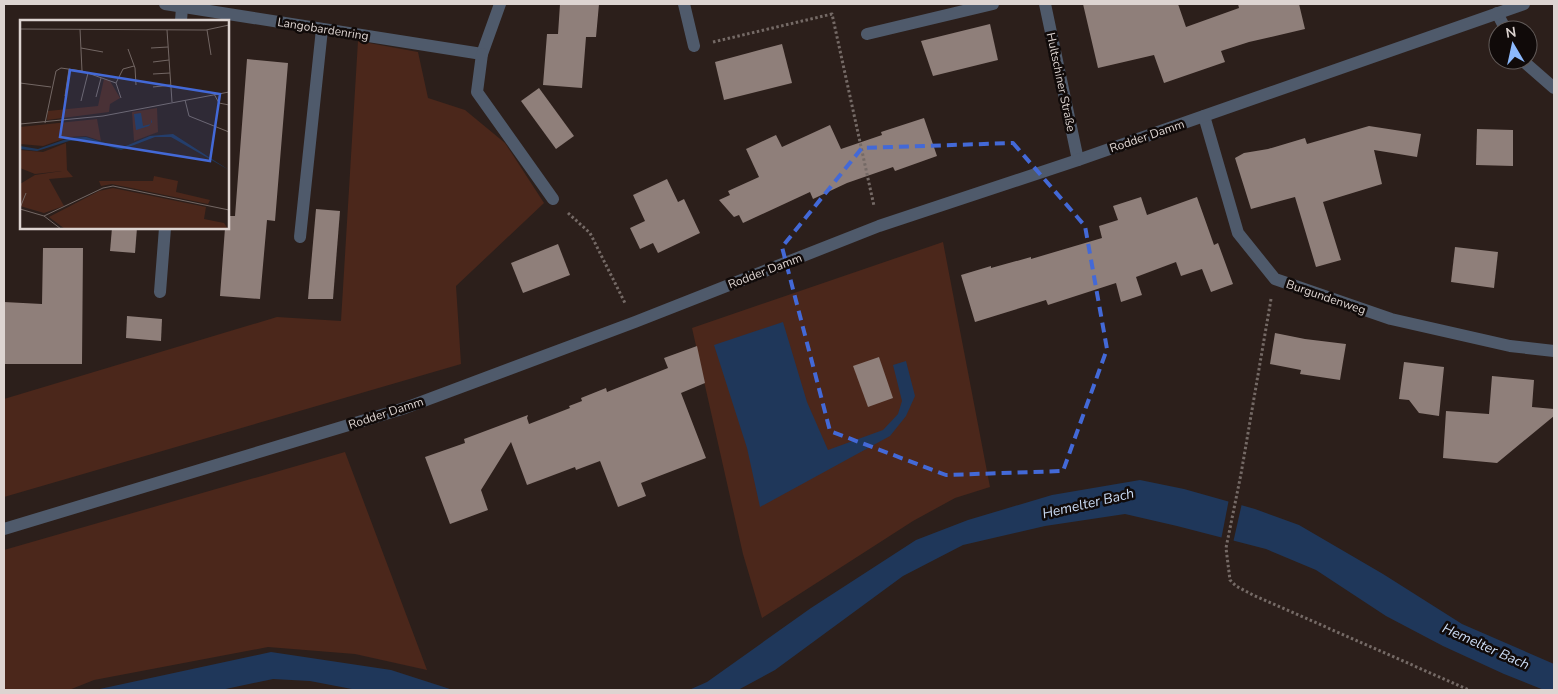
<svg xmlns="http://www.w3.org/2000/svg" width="1558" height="694" font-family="'Nunito Sans',sans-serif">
<rect width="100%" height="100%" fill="#2c1f1b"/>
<g fill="#4b271b">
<polygon points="358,41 418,52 428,98 465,110 505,143 544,203 456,286 461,364 4,497 4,399 277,317 341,321"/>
<polygon points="943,242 990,487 955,498 913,521 762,618 743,554 692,328"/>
<polygon points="345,452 427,670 355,654 268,647 94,680 69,690 4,690 4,550"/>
</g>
<g fill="#1f375a">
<polygon points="783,322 807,402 828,450 883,430 898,414 902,401 893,365 906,361 915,396 906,416 890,436 760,507 747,448 714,345"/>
<polygon points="1140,480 1184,489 1255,509 1299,525 1383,574 1462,624 1554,664 1554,690 1544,690 1504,674 1443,646 1386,616 1316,570 1266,549 1177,526 1125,514 1045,526 963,545 903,576 775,670 738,690 689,690 707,682 811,608 916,540 968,520 1052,495"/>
<polygon points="271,652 391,670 453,690 357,690 310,681 273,679 221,690 95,690"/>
</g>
<polygon fill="#2c1f1b" points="1229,499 1242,503 1233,543 1221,540"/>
<g fill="#8f7f7a">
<polygon points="560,4 599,4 596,37 586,37 582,88 543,85 547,34 558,34"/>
<polygon points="1083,4 1178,4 1186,27 1239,8 1238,4 1299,4 1305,29 1249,42 1221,51 1225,62 1164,83 1154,55 1098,68"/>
<polygon points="990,24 998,60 933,76 921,41"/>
<polygon points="782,44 792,83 724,100 715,62"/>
<polygon points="247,59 288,63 275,221 267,220 260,299 220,296 225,228 228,228 228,216 235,216"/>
<polygon points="539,88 574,136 556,149 521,101"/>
<polygon points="924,118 937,156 895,171 893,167 847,183 813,199 810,192 743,223 739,215 734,217 719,200 730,195 728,191 759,177 746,149 776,135 782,147 830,125 841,149 882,135 881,132"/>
<polygon points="1369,126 1421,134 1417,157 1374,150 1382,184 1323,202 1341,260 1316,267 1295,197 1251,209 1235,158 1244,153 1268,149 1305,138 1307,144"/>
<polygon points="1477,129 1513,130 1513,166 1476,165"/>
<polygon points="667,179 678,202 684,199 700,233 658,253 653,243 640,249 630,228 645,221 633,195"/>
<polygon points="1141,197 1147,215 1197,197 1214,245 1218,243 1233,284 1211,292 1202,269 1181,276 1176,262 1136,277 1142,295 1121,302 1116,283 1048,305 1046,300 975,322 961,275 991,266 991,268 1031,257 1031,259 1102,238 1099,226 1118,220 1113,206"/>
<polygon points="316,209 340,211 333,299 308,299"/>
<polygon points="112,228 137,228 135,253 110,251"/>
<polygon points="558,244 570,275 523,293 511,263"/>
<polygon points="1455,247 1498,252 1494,288 1451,282"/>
<polygon points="43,248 83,248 82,364 4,364 4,302 42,304"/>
<polygon points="127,316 162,319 161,341 126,338"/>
<polygon points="1275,333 1305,339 1346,344 1340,380 1300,374 1301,370 1270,364"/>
<polygon points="697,346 705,383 681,393 706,458 641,483 646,496 618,507 600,461 576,470 575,467 527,485 511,442 481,490 488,510 450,524 425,457 465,443 464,439 528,415 527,418 529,424 570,408 569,406 582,401 581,398 606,388 607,392 668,368 664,358"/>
<polygon points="879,357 893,398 868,407 853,366"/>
<polygon points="1404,362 1444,367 1439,416 1419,413 1409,400 1399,399"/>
<polygon points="1492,376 1534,380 1532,407 1554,409 1554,416 1497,463 1443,458 1446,411 1489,414"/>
</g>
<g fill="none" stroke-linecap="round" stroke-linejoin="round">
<g stroke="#756a66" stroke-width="3" stroke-dasharray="2.5 2.5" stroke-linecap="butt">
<polyline points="713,42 832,14 874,206"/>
<polyline points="568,213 590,233 625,303"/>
<polyline points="1271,299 1241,474 1226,548 1230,580 1236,586 1253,595 1469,690"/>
</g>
<g stroke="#4f5a6b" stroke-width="12">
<polyline points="181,21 182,7"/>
<polyline points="867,34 993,4"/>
<polyline points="300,237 322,29"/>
<polyline points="160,292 165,228"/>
</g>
<g stroke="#4f5a6b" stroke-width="12">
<polyline points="165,4 482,54 500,4"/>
<polyline points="684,4 694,46"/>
<polyline points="1045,4 1078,160"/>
<polyline points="1497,13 1506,30"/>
<polyline points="482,54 477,92 553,199"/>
<polyline points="1522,60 1554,88"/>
<polyline points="1204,116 1238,233 1275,279 1391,319 1510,346 1554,351"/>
<polyline points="4,529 405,408 635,322 879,226 1078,160 1524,4"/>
</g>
</g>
<path fill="none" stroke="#4369d7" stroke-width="4" stroke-dasharray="10 6" stroke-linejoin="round" d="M1013 143 1085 226 1107 349 1063 471 946 475 830 431 782 247 862 148Z"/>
<g text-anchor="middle" stroke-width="5" stroke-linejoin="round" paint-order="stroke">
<g font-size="12" fill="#ddd4d1" stroke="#100a09">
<text transform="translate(323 29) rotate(9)" y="4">Langobardenring</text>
<text transform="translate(1061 82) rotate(78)" y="4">Hultschiner Straße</text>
<text transform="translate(1147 136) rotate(-19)" y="4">Rodder Damm</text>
<text transform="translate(765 271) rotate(-21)" y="4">Rodder Damm</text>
<text transform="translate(1326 297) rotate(19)" y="4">Burgundenweg</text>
<text transform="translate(386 413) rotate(-18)" y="4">Rodder Damm</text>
</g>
<g font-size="14" font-style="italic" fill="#cadbf4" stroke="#100a09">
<text transform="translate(1088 503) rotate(-13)" y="5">Hemelter Bach</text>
<text transform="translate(1486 646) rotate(24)" y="5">Hemelter Bach</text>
</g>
</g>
<g transform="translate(20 20)">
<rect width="209" height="209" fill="#2c1f1b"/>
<path d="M84 59 90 61 100 78 90 84 89 92 27 100 28 91 78 86ZM137 88 138 112 114 121 112 92ZM77 99 81 121 66 116 49 117 23 126 0 124V107ZM46 123 47 150 53 157 29 159 44 186 24 193 0 186V164L15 155 42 151 15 154 0 148V130L23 132ZM134 156 158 161 156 172 190 180 188 184 92 164 81 166 79 161H133ZM93 168 186 187 184 199 204 203 208 209H45L29 197 79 171Z" fill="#4b271b"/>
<path d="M121 93 123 106 131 104V99L132 102 129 106 116 110 114 94ZM153 114 209 150 151 117H135L101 130 66 120 49 121 17 131 0 129V126L18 129 49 118 66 117 101 128 130 116Z" fill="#1f375a"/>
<path fill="none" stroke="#736764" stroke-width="1" d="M0 9 186 10 209 5M60 9 62 51M147 10 152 82M187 10 191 35M61 28 83 32M131 28 148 27M108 29 115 48 116 65M133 42 149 40M133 54 150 53M0 63 31 67M96 63 101 78M133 67 151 65M194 74 199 83 209 85M45 76 49 49M76 77 81 58M165 80 169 96 209 112M61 81 68 53M25 103 36 51 41 48 62 51 96 63 103 49 114 46M0 104 83 96 209 72M0 188 6 173M0 189 24 196 83 168 93 166 209 190M24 196 41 209"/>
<path fill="#4369d7" fill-opacity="0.15" stroke="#4369d7" stroke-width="2.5" d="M50 50 200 74 190 141 40 117Z"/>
<rect width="209" height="209" fill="none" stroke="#ddd4d1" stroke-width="2.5"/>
</g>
<rect width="1558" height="694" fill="none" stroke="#ddd4d1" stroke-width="10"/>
<g transform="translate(1513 45) rotate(351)"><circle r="24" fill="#100a09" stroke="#625b59"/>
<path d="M0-4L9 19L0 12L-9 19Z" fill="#8cb9fc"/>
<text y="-8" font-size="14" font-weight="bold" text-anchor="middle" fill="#ddd4d1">N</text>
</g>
</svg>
